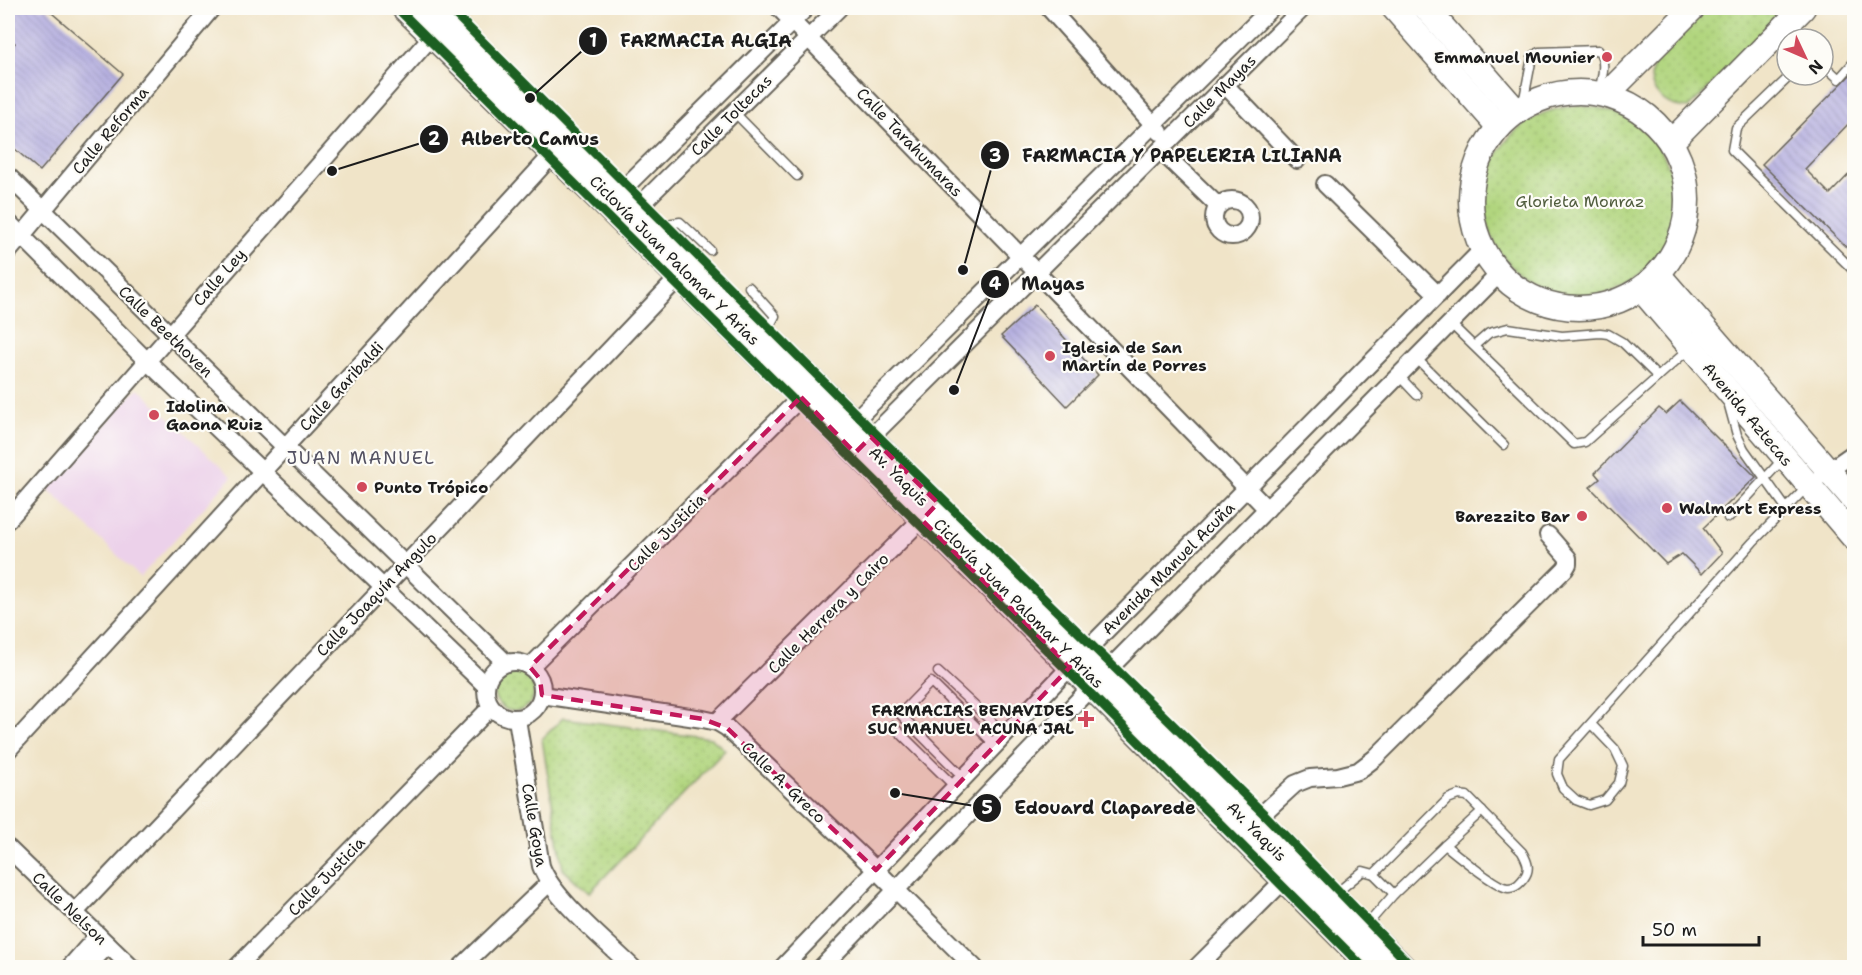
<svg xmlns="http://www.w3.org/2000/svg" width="1862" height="975" font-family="'Shantell Sans',sans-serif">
<defs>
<pattern id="grass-dots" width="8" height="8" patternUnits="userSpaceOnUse" patternTransform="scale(1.5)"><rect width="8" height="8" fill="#b1d57e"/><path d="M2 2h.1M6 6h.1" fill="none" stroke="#98b66c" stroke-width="1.8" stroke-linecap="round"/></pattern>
<pattern id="building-back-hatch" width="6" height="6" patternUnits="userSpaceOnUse" patternTransform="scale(1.5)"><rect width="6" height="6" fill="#b6b0e0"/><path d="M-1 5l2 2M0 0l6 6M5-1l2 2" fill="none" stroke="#9c97c0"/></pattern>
</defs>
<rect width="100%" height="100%" fill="#fdfcf7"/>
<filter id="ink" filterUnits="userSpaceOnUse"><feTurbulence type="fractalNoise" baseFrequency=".0167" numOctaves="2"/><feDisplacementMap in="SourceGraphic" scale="12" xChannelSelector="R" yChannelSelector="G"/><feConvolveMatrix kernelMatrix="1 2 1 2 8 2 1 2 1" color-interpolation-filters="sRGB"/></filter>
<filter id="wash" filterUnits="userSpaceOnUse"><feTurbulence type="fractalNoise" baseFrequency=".008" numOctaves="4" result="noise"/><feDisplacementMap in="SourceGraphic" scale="24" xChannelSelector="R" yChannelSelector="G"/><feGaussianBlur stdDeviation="1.35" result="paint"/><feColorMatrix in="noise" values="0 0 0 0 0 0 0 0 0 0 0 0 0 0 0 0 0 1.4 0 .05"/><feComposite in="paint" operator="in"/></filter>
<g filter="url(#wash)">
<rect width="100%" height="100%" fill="#f0e4c8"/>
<polygon fill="#ecd1ea" points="138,388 232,477 140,577 47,488"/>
<g fill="url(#grass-dots)" stroke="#66784d" stroke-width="1.5">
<path d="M1705 8H1793L1688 108C1676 107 1668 105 1659 96 1631 66 1685 28 1705 8Z"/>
<circle cx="1580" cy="201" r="95"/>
<circle cx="514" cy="691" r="20"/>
<polygon points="563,718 711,738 725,750 589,893 563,869 542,739"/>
</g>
<g id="blocks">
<g fill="url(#building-back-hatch)">
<polygon points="8,8 46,8 123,74 40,171 8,143 8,52 15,43 8,37"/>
<polygon points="1854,71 1854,118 1805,169 1830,194 1854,169 1854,255 1762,164"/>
<polygon points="1035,305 1098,375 1067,406 1001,336"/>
<polygon points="1680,401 1756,477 1703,528 1722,553 1702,574 1682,554 1666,564 1590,487 1600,479 1595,473 1659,408 1666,414"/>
</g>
</g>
</g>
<g filter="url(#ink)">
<use href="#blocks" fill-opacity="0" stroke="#666258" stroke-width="1.5"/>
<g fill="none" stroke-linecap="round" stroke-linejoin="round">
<g stroke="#666258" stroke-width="11">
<g id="lane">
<polyline points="1823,64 1839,79 1854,62"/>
<polyline points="1791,75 1736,128 1732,150 1854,271"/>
<path d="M1522 109 1532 57 1539 52 1598 50C1608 61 1601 80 1599 94"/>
<polyline points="734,112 797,176"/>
<polyline points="660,225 680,222 710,250"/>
<polyline points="749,287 775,316 766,333"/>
<polyline points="1451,324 1574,444 1585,442 1689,349"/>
<polyline points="1474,346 1489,333 1508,328 1562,336 1600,333 1608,334 1622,342 1658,377"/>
<polyline points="1416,358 1504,445"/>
<polyline points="1399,376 1417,395"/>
<polyline points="1728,402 1737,435 1744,449 1786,508"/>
<polyline points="1728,518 1784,458"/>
<polyline points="938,672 1005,734"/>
<polyline points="1591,724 1615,749 1623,766 1619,783 1605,800 1589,805 1576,800 1563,788 1557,774 1559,759 1753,542 1808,486"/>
<polyline points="893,726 955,787"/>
<polyline points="964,778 900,714 931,682 995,745"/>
<polyline points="1445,845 1482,811"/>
<polyline points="1334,895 1363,871 1374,874 1394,894"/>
<path d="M1366 926 1394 894 1445 845C1456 854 1497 888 1508 888 1516 888 1520 883 1524 878 1531 869 1527 861 1522 852L1467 796 1458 795 1448 799 1374 874"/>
</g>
</g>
<g stroke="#666258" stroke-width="20">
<g id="street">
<polyline points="779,8 1267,509"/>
<polyline points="1049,8 1160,132"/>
<polyline points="1225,85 1297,160"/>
<polyline points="1160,150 1218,206"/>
<polyline points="8,176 506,663"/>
<polyline points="1325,184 1438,295"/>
<polyline points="615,197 806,8"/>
<circle cx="1232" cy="218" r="18"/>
<polyline points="632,213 839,8"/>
<polyline points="8,222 146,360 486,686"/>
<polyline points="8,252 212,8"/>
<polyline points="846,429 1271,8"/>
<polyline points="864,444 1303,8"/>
<polyline points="1821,476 1854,453"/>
<polyline points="8,520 432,36 462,8"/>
<circle cx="514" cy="690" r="28"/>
<polyline points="530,667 801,397"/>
<polyline points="542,695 703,719 717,722 727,728 876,870 975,968"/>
<path d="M517 719 541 866C553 899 607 942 633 968"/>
<polyline points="717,722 929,512"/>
<polyline points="8,750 553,154"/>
<polyline points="1257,819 1295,784 1310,778 1338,776 1358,771 1375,758 1565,569 1568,564 1568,558 1548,535"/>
<polyline points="8,848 132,968"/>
<polyline points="75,912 679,277"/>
<polyline points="69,968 98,935"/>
<polyline points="86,968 108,945"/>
<polyline points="236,968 491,707"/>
<polyline points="460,968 549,883"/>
<polyline points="782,968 1070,667 1482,250"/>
<polyline points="821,968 1091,687 1499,274"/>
<polyline points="1196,968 1291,873"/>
</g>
</g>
<g stroke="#666258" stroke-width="27">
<g id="secondary">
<polyline points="404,8 801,397 1372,968"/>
<polyline points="437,8 1404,968"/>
<polyline points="1394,8 1499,127"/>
<polyline points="1426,8 1517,112"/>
<circle cx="1579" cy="200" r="108"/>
<polyline points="1606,95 1693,8"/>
<polyline points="1671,142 1803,8"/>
<polyline points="1658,274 1854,500"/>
<polyline points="1641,289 1854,538"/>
</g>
</g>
<use href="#lane" stroke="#fff" stroke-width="8"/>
<use href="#street" stroke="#fff" stroke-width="16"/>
<use href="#secondary" stroke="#fff" stroke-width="24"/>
<g stroke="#fdfcf7" stroke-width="13">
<g id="cycleway">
<polyline points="397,8 1088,691 1364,968"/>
<polyline points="449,8 875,433 1263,813 1413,968"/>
</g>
</g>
<use href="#cycleway" stroke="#1b5e20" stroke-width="9"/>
</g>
</g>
<path fill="#c2185b" fill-opacity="0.2" stroke="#c2185b" stroke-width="4.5" stroke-dasharray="12 8" stroke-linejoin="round" d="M801 397 855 453 871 437 938 503 922 520 1070 667 876 870 727 728 703 719 542 695 540 679 530 667Z"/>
<g fill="#d1495b" stroke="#fdfcf7" stroke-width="2">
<circle cx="1607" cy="57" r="6"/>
<circle cx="1050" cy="356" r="6"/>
<circle cx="154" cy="415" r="6"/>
<circle cx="362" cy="487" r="6"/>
<circle cx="1667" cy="508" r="6"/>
<circle cx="1582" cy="516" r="6"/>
<path d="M1083 710h6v6h6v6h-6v6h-6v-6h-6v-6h6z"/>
</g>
<g text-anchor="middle" stroke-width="4.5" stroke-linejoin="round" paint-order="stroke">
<g font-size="16" font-weight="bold" fill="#1c1c1c" stroke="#fdfcf7" text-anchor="start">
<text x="1595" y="63" text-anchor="end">Emmanuel Mounier</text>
<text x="1062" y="353">Iglesia de San<tspan x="1062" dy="18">Martín de Porres</tspan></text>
<text x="166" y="412">Idolina<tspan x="166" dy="18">Gaona Ruiz</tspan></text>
<text x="374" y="493">Punto Trópico</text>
<text x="1679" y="514">Walmart Express</text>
<text x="1570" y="522" text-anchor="end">Barezzito Bar</text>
<text x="1074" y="716" text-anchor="end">FARMACIAS BENAVIDES<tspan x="1074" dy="18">SUC MANUEL ACUNA JAL</tspan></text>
</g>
<g font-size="16" fill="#1c1c1c" stroke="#fdfcf7">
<text transform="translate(1219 91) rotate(-45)" y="6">Calle Mayas</text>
<text transform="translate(731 115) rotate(-45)" y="6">Calle Toltecas</text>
<text transform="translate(110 130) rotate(-50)" y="6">Calle Reforma</text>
<text transform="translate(910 142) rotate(46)" y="6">Calle Tarahumaras</text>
<text transform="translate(675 260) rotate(45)" y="6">Ciclovía Juan Palomar Y Arias</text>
<text transform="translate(219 277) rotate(-49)" y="6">Calle Ley</text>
<text transform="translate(166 331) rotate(44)" y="6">Calle Beethoven</text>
<text transform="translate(341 386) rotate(-47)" y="6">Calle Garibaldi</text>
<text transform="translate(1748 414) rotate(50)" y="6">Avenida Aztecas</text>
<text transform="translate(899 476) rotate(45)" y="6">Av. Yaquis</text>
<text transform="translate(666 532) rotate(-45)" y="6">Calle Justicia</text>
<text transform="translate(1168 568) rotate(-45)" y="6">Avenida Manuel Acuña</text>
<text transform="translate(376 594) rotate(-46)" y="6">Calle Joaquín Angulo</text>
<text transform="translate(1019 603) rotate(45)" y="6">Ciclovía Juan Palomar Y Arias</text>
<text transform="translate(828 613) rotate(-45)" y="6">Calle Herrera y Cairo</text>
<text transform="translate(784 782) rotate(44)" y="6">Calle A. Greco</text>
<text transform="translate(535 825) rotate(80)" y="6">Calle Goya</text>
<text transform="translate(1257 831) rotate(45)" y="6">Av. Yaquis</text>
<text transform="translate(326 876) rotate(-46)" y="6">Calle Justicia</text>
<text transform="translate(70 908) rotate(44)" y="6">Calle Nelson</text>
</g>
<g font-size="16" fill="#505d3e" stroke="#fdfcf7">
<text x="1580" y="207">Glorieta Monraz</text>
</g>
<g font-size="18" letter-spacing="1.5" fill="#525061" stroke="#fdfcf7">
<text x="361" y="464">JUAN MANUEL</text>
</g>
</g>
<path fill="none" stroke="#1c1c1c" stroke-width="2" d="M530 98L593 41M332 171L434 139M963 270L995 155M954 390L995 284M895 793L987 808"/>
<g fill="#1c1c1c" stroke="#fdfcf7" stroke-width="2">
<circle cx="530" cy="98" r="6"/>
<circle cx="332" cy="171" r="6"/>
<circle cx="963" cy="270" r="6"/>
<circle cx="954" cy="390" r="6"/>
<circle cx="895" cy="793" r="6"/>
<circle cx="593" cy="41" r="15"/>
<circle cx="434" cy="139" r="15"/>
<circle cx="995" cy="155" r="15"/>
<circle cx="995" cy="284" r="15"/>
<circle cx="987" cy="808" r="15"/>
</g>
<g font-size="18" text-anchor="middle" font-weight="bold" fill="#fff">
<text x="593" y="47">1</text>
<text x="434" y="145">2</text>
<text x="995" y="162">3</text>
<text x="995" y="290">4</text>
<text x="987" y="814">5</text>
</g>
<g font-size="18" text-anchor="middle" font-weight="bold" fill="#1c1c1c" stroke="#fdfcf7" stroke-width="4.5" stroke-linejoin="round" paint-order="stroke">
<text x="706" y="47">FARMACIA ALGIA</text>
<text x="530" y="145">Alberto Camus</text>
<text x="1182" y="162">FARMACIA Y PAPELERIA LILIANA</text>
<text x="1053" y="290">Mayas</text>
<text x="1105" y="814">Edouard Claparede</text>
</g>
<rect width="1862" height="975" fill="none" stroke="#fdfcf7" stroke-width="30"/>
<g transform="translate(1805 57) rotate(134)"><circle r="28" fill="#fdfcf7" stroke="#a3a29f" stroke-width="1.5"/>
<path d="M0-4.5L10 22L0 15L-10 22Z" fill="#d1495b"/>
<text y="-9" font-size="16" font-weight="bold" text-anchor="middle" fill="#1c1c1c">N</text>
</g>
<path d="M1643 936v9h116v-9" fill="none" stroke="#1c1c1c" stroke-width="3"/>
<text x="1652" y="936" font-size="18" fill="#1c1c1c" stroke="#fdfcf7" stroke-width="4.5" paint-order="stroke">50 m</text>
</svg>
